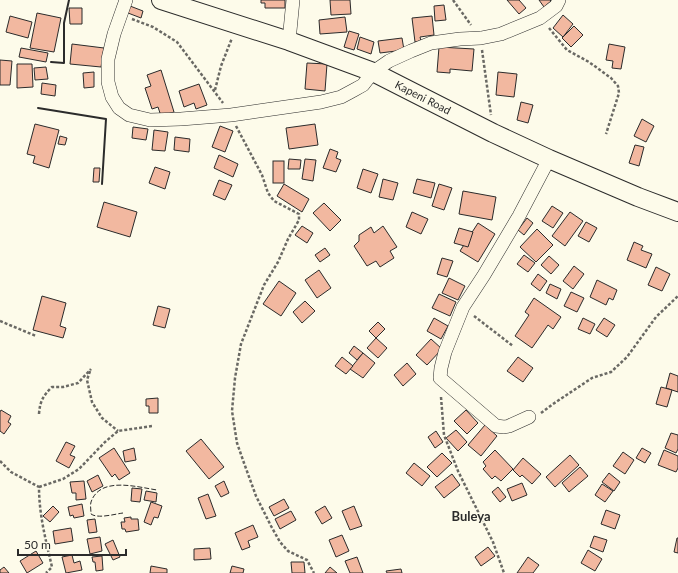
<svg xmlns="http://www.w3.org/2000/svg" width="678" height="573" font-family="Lato,sans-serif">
<rect width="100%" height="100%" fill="#fdfbea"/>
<g fill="#f2b8a0" stroke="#2b2b2b">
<polygon points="261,0 285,0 285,8 265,8 265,3 261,3"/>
<polygon points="330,0 350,0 351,14 331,15"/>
<polygon points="507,0 519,0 526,8 519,14"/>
<polygon points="539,0 550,0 551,1 544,7"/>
<polygon points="444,5 446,20 435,21 434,6"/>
<polygon points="130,6 143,11 141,18 128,13"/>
<polygon points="69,8 82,8 82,24 70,24"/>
<polygon points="37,13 61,18 54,52 30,48"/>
<polygon points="563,15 573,24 563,37 553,28"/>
<polygon points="10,16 32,22 28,38 6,32"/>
<polygon points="432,16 434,35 420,37 421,41 415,42 412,18"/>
<polygon points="345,17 347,32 320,34 319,20"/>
<polygon points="574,26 583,35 571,47 562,38"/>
<polygon points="349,31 359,34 354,50 344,47"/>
<polygon points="360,37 374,42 371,54 357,49"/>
<polygon points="402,38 404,50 380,53 378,41"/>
<polygon points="72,44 104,48 101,67 70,64"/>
<polygon points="609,44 625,47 621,69 612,68 613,61 606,60"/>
<polygon points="439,47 474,49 472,71 450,69 450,73 437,72"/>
<polygon points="21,48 48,53 46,62 19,57"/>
<polygon points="0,60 12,61 10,85 0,85"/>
<polygon points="307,63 327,64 325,91 305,89"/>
<polygon points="17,64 32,64 33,87 17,88"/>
<polygon points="46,67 48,79 35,80 34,68"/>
<polygon points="161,70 174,112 161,116 158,107 152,109 145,88 151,86 147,75"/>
<polygon points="94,72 94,87 84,88 83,73"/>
<polygon points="498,72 517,74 514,97 496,95"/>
<polygon points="42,83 56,85 55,96 41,94"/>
<polygon points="199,84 207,105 196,109 194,103 184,107 179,91"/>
<polygon points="521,102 533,105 528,123 517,120"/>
<polygon points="642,119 654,126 646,142 634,136"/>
<polygon points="35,124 59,130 49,168 33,163 35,156 27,154"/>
<polygon points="315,124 318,145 289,149 286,128"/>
<polygon points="220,126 233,131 225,152 212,147"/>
<polygon points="133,127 148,129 146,140 132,138"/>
<polygon points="154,130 168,132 165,151 152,150"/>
<polygon points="60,136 67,138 65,145 58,144"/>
<polygon points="175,137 190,139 189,152 174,150"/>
<polygon points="635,145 644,147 639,166 629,163"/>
<polygon points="330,149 338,152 336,158 341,160 336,172 323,168"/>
<polygon points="219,155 238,164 233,177 214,168"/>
<polygon points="289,159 301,160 300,169 288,169"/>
<polygon points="305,159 316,160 313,181 302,179"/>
<rect x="273" y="161" width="11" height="22"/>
<polygon points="155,167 170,172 165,189 149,183"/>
<polygon points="94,168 100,168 99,182 93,182"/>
<polygon points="363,169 378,174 371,193 357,188"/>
<polygon points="383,179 398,183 393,200 379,197"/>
<polygon points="417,179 435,183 431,198 413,193"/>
<polygon points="219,180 232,185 225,200 213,195"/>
<polygon points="284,184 309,199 302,212 277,196"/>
<polygon points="439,184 452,188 444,210 432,206"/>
<polygon points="463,191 496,197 492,220 459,214"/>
<polygon points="104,202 137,212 130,237 97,227"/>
<polygon points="324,203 341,220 330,231 313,213"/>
<polygon points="552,206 563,213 553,228 542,221"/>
<polygon points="412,212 428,219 421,234 406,227"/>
<polygon points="570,212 583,221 565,246 552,236"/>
<polygon points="527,218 533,223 524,235 518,230"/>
<polygon points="586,222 597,228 589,242 578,236"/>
<polygon points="478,223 495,234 478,262 460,251"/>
<polygon points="302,226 313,233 307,243 295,235"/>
<polygon points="383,226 397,247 390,251 394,258 380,267 376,261 367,266 354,246 359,241 359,235 371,227 374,233"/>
<polygon points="459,228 473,232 468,247 454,243"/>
<polygon points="537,229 553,245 536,262 520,247"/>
<polygon points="634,242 643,246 641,250 652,254 646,268 627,260"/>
<polygon points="325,248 330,255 320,262 315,255"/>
<polygon points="524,255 535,263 528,272 517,264"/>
<polygon points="549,256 559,265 551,274 541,265"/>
<polygon points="442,258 453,261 447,277 437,274"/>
<polygon points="574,266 584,274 573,289 563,281"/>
<polygon points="656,267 670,274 662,291 648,285"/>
<polygon points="319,270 331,288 317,298 305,280"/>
<polygon points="538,274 547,281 540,291 531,284"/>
<polygon points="449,278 465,286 458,300 442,293"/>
<polygon points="597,280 617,290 613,300 609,298 606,305 590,297"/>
<polygon points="279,281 296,293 281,316 263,304"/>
<polygon points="550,284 561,289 557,299 546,293"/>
<polygon points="571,292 584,298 577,312 564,306"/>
<polygon points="439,294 456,302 450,316 432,308"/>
<polygon points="42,296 66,303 60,326 66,328 63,338 33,330"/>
<polygon points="534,298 561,317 553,329 548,325 532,348 515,336 529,315 525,312"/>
<polygon points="305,301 315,311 302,323 293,312"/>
<polygon points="158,306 170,309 165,328 153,325"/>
<polygon points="434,318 448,326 441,339 427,331"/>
<polygon points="583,318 595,324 590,334 578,329"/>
<polygon points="604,318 615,325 607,337 596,330"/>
<polygon points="378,322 385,329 376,338 369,331"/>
<polygon points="376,338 387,348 378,358 367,348"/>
<polygon points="431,339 442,349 427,365 416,355"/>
<polygon points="354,346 363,353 357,360 349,353"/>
<polygon points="363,353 375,363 363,378 350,369"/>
<polygon points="342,357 353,366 346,374 335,366"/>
<polygon points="518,357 533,368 523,382 507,371"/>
<polygon points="407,363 416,374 403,386 394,375"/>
<polygon points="670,373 678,376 678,392 666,388"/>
<polygon points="661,387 672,390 667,407 656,404"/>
<polygon points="158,398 158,413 149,413 149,406 146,406 146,399"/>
<polygon points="1,410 11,416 8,422 11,424 4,434 0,431 0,412"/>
<polygon points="466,410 478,423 467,434 454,421"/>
<polygon points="485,425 497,436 481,456 468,445"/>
<polygon points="456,430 467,442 458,451 446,438"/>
<polygon points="436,431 443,442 435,448 428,437"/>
<polygon points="671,433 678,435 678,449 676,453 665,448"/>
<polygon points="201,439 224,467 209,479 186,451"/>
<polygon points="66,442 75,446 70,455 75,457 69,468 56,461"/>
<polygon points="114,448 130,473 119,480 115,474 112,477 99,458"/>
<polygon points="134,448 136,460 125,462 123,451"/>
<polygon points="642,448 651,453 645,463 636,458"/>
<polygon points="495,450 513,469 501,481 495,476 492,479 483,469 486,466 483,462"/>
<polygon points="664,450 678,456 678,468 676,472 658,465"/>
<polygon points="623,452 634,460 625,474 613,466"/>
<polygon points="442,453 452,463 437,477 427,467"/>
<polygon points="570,455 579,465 555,487 546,477"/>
<polygon points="523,458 541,474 532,484 522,475 520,477 513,470"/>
<polygon points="414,463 430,476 422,486 406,473"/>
<polygon points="580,467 588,476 569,492 562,483"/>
<polygon points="609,473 620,482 614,491 602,482"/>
<polygon points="452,474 460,485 444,498 435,487"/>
<polygon points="98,475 103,486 92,492 87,481"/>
<polygon points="84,481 86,499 76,500 76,493 72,493 70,482"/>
<polygon points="224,481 229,493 221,497 215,486"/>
<polygon points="522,483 527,495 512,501 507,489"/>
<polygon points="602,484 613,491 605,502 595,495"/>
<polygon points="498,487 506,497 500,502 492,492"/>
<polygon points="132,488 142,489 140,502 131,501"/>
<polygon points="146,491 157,493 156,502 144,500"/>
<polygon points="208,494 216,516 206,519 198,498"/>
<polygon points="284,499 289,508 274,516 269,507"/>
<polygon points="151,502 162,506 158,518 154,517 151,525 144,522"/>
<polygon points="82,504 84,516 74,518 73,515 70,516 68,507"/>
<polygon points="53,506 59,512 50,522 43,516"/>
<polygon points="325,506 332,518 322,524 315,512"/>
<polygon points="354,506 362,526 350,530 342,511"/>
<polygon points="606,510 620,515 615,529 601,524"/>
<polygon points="291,511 296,520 280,529 275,519"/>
<polygon points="131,517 131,519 138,519 139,530 126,532 125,529 122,529 121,522 125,522 124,518"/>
<polygon points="95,519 97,532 89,533 87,520"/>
<polygon points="253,525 258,537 248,541 250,547 242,550 235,533"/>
<polygon points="71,528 73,541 55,544 53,531"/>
<polygon points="342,535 349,551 336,557 329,540"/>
<polygon points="594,536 607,540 603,552 590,547"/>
<polygon points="100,537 102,551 90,554 87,539"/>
<polygon points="677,538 678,538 678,553 674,552"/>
<polygon points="113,540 120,557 113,560 105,544"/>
<polygon points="488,547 495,556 481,566 475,557"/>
<polygon points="210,548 211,559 194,560 194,549"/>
<polygon points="588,550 602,559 595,571 581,563"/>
<polygon points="36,551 43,563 27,573 20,561"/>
<polygon points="72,555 74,563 80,561 82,570 66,573 62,557"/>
<polygon points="102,556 103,570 96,571 95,562 93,562 92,557"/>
<polygon points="357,557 363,573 350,573 345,561"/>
<polygon points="528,557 539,565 533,573 517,573"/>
<polygon points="291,562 304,562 305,573 292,573"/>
<polygon points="151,566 167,569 167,573 150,573"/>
<polygon points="232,566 244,569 243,573 230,573"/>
<polygon points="4,567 9,573 0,573 0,570"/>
<polygon points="330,567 337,573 325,573"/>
<polygon points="401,569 402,573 387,573 386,571"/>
</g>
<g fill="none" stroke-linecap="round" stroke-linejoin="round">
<g stroke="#2b2b2b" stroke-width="14">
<g id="minor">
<polyline points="126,0 114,34 108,59 108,82 112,97 119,108 129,115 150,120 181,119 231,115 321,102 341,97 354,90 363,85 373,72 389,61 411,51 431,43 460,39 481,38 501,34 540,18 556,6 559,0"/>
<polyline points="289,41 293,0"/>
<polyline points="529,417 509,426 504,427 496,426 440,378 441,368 445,352 463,307 484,275 519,216 549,159"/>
</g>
</g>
<g stroke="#2b2b2b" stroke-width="20">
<g id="secondary">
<path id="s1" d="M161 0 289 41 373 72 493 133 549 159 638 197 678 212"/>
</g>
</g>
<g stroke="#6a6964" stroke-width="2.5" stroke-dasharray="3 2" stroke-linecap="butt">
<polyline points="453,0 471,25"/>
<polyline points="132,19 153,27 177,42 214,91 223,103"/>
<polyline points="549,28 567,50 589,62 611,78 618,86 619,93 606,134"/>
<polyline points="482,50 491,115"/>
<polyline points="215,90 221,66 232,38"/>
<polyline points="236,126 262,175 268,193 274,201 299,214 299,220 288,239 278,262 264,285 241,344 235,378 232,411 237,443 244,463 256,496 271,526 280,542 288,551 307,560 314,573"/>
<polyline points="474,316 513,346"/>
<polyline points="0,321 36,336"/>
<polyline points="90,371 87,380 92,402 102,418 118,431"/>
<polyline points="441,397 444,435 458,471 493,542 504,573"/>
<polyline points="541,413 553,404 592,378 611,372 627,357 656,317 678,296"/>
<path d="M39 414C40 401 43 396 52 387H63L78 383 91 369"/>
<path d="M0 461 11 472 39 487C39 515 46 541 52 567L46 573"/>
<polyline points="39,487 63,479 79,469 105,442 118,431 152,426"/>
</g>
<use href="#minor" stroke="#fdfbea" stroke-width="13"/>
<use href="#secondary" stroke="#fdfbea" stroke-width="18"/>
<path stroke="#2b2b2b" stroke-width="1" stroke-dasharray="5 2" stroke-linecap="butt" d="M123 513C115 514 98 519 91 514 91 510 90 505 91 502 100 476 137 487 157 490"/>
<g stroke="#2b2b2b" stroke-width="2">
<polyline points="51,62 64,63 64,23 69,0"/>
<polyline points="38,108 106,119 102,184"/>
</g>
</g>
<g text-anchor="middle" stroke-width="3" stroke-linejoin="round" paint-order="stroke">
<g font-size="11" fill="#2b2b2b" stroke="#fdfbea">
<text dy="4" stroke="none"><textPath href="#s1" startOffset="280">Kapeni Road</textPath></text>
</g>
<g font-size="13" font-weight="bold" fill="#2b2b2b" stroke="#fdfbea">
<text x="471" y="521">Buleya</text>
</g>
</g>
<path d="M18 549v6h108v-6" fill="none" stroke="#2b2b2b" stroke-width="2"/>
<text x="24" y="549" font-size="12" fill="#2b2b2b" stroke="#fdfbea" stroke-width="3" paint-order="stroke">50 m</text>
</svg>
